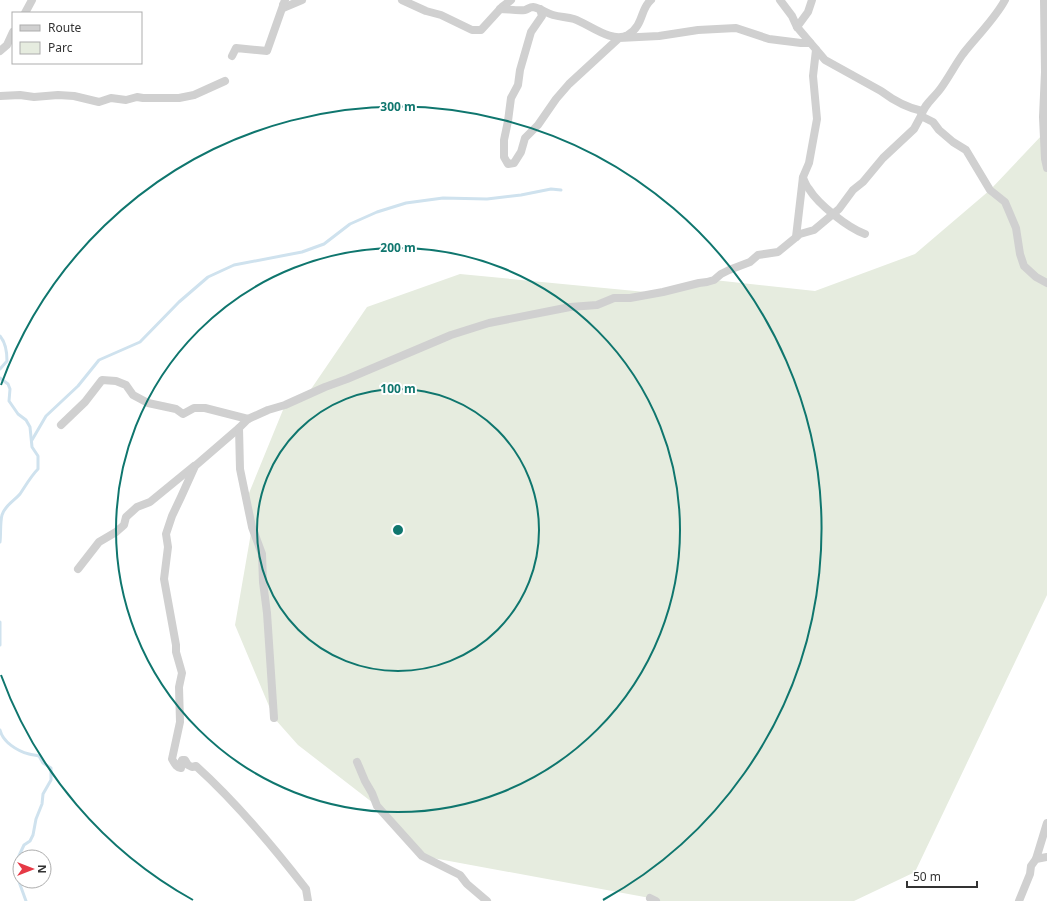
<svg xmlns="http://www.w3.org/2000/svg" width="1047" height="901" font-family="'Noto Sans',sans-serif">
<rect width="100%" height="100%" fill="#fff"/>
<polygon fill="#e6ecdf" points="1047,93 1047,595 915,872 854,901 656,901 650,898 422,856 377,806 298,745 274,718 235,625 252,527 247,498 285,405 307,395 367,307 460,274 656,293 714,280 815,291 915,254 990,190 1043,134"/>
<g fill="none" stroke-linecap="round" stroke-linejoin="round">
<g stroke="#cfe2ee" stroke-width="3">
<path d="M0 336C6 343 7 352 7 361L0 369"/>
<path d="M0 378 8 384 10 389 9 401 18 414 26 420 30 427 32 447 38 456V469C31 476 26 485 20 494 14 501 5 505 2 515 0 523 1 534 0 542"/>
<polyline points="32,440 46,416 78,386 99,360 140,342 179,302 208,277 234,265 302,252 324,244 350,224 377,212 406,203 443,198 487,199 521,195 551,189 561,190"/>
<polyline points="0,622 0,645"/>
<path d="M0 730C3 742 17 751 29 754 32 755 35 755 39 756L43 763 51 768V780L43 794 42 804 36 819 33 835 30 841 24 845 17 860 18 879 26 901"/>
</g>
<g stroke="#d0d0d0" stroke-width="8">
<polyline points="402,0 426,11 441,15 472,30 481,30 502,7 511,0"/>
<polyline points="780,0 792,16 797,27"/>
<path d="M812 0 808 12 797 27 825 60 881 91C893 100 908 108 922 111"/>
<path d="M1005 0C995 19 976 37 963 54 955 65 949 77 941 88 934 98 924 104 921 116L933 122 939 130 953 142 966 150 990 190 1005 202 1016 228 1020 254 1024 266 1036 277 1047 283"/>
<polyline points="1044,0 1045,72 1043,117 1045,159 1047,168"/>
<polyline points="283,5 283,8 302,0"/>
<path d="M500 9C508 9 517 11 525 10 528 9 530 7 533 7 540 8 546 13 553 15 560 17 567 17 574 19 589 24 612 44 628 35 644 25 640 9 651 0"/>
<polyline points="540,9 542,16 531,32 520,70 518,85 511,98 508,121 504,140 504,157 508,164 514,163 521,152 525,138 538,125 556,99 569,84 619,38 659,36 698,30 736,28 769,39 801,43 810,43"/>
<polyline points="25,13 32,0"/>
<polyline points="0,51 7,45 13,32"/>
<polyline points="232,56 236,48 267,51 285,0"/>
<polyline points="0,96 20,95 34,97 58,95 74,96 99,102 111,98 126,100 137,97 143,98 179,98 194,95 225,81"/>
<path d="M803 178C805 182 806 186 809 189 818 204 848 228 865 234"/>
<polyline points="796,237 803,177 809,163 817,119 813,76 816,50"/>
<polyline points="61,425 85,402 102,380 116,381 126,385 133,395 148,403 176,409 183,414 194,408 205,408 248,419"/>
<path d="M239 428 195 466 181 497 172 516 166 534 168 547 164 579 176 645V652L182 673 179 687 180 722 172 759C175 764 176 767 181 768V763L182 760H185L188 765 192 767 196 766C237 803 272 845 306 889L308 901"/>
<polyline points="78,569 99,542 116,532 124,525 126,517 137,507 150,502 194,466"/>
<polyline points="274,718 267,613 263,582 262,554 252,527 240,469 239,428 248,419 268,410 285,405 325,387 347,379 451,335 489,323 570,307 597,305 614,298 630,298 663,292 699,283 707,282 714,280 721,274 729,270 750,262 758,255 778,252 800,234 814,230 839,209 853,190 863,182 883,158 914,129 921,116"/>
<polyline points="357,762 365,781 372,793 377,806 422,856 460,875 467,884 487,901"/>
<polyline points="1036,859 1047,823"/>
<polyline points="650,898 656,901"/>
<polyline points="1019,901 1030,874 1031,866 1036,859 1047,857"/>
</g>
</g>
<g fill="none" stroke="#0f766e" stroke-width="2">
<circle cx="398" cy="530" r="141"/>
<circle cx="398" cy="530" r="282"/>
<path d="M193 900A423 423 0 0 1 1 675M1 385A423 423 0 1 1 603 900"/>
</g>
<circle cx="398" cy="530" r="6" fill="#0f766e" stroke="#fff" stroke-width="2"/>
<g font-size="12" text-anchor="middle" font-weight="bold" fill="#0f766e" stroke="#fff" stroke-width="4" stroke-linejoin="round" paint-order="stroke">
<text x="398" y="111">300 m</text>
<text x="398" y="252">200 m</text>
<text x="398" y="393">100 m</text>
</g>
<rect x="12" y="12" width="130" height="52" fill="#ffffff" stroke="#adadad"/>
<rect x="20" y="25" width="20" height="6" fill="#d0d0d0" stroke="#adadad"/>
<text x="48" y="32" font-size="12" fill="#333333">Route</text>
<rect x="20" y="42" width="20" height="12" fill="#e6ecdf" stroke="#adadad"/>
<text x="48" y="52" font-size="12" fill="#333333">Parc</text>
<g transform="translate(32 869) rotate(90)"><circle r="19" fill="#ffffff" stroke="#adadad"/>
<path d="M0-3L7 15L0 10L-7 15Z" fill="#e63946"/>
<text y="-6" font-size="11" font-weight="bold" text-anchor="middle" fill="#333333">N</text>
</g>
<path d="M907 881v6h70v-6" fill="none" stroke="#333333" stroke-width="2"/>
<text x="913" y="881" font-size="12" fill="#333333" stroke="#ffffff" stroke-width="3" paint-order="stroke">50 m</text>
</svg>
